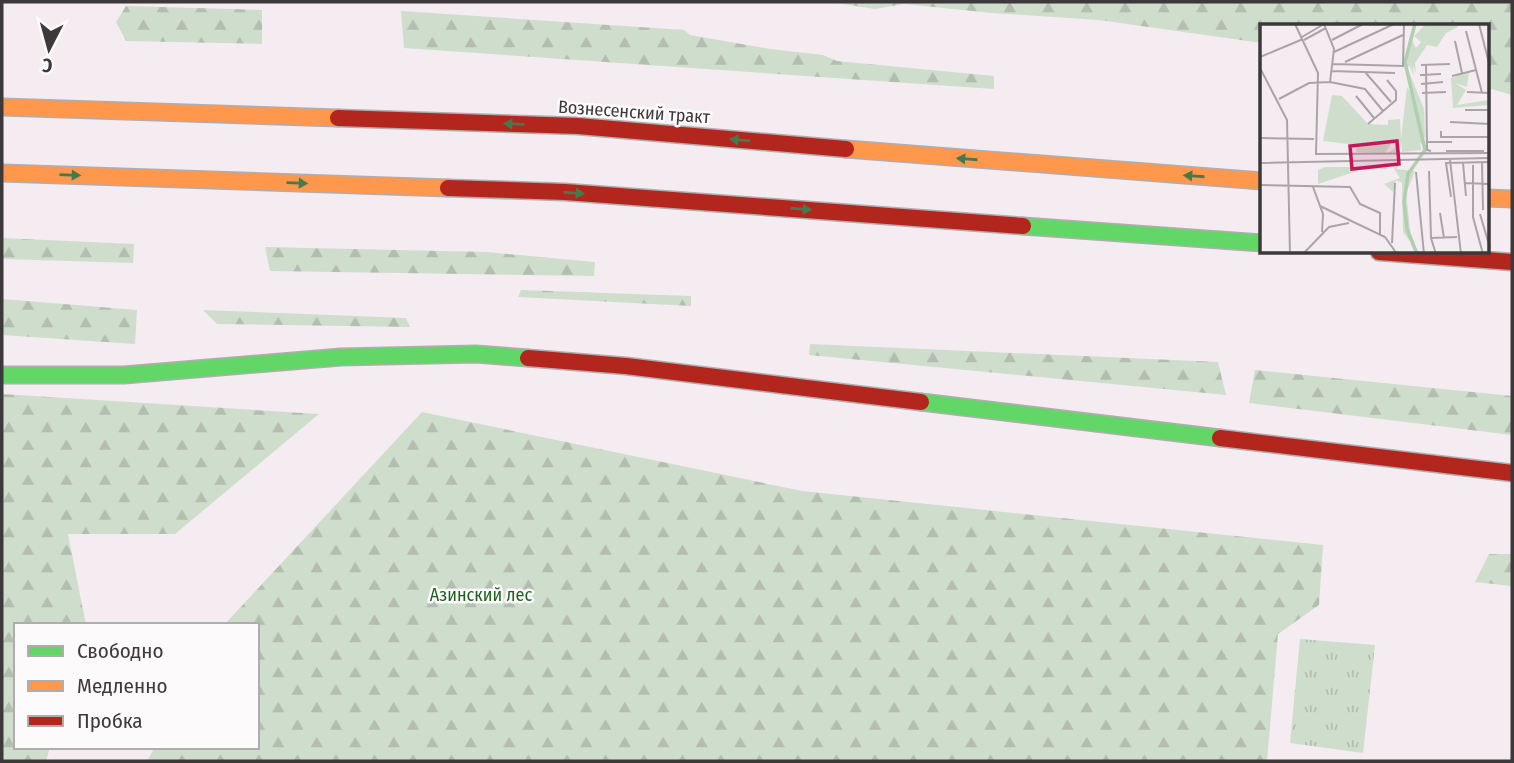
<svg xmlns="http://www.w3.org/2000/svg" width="1514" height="763" font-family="'Fira Sans Condensed',sans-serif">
<defs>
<pattern id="grass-tufts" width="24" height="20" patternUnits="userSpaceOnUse" patternTransform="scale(1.75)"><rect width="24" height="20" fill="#cfddcc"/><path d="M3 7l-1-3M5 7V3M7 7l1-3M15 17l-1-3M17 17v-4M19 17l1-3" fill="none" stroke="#b3beb0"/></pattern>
<pattern id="forest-firs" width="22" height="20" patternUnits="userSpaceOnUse" patternTransform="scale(1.75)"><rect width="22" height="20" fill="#cfddcc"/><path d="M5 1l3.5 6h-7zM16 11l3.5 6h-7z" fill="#b3beb0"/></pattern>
</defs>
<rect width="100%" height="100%" fill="#f4ecf0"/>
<polygon fill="url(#grass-tufts)" points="1300,639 1375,645 1363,753 1290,743"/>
<g fill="url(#forest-firs)">
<polygon points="830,2 1512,2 1512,95 1488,88 1488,26 1262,26 1262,43 1099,20 992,13 904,4 875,9"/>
<polygon points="126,6 262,10 262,44 126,41 116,22"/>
<polygon points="401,11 684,30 690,35 770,49 823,55 837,61 994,76 994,89 404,48"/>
<polygon points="2,238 134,244 133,263 2,259"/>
<polygon points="265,247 487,252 595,262 594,276 270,271"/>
<polygon points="521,290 691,296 691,306 518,297"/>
<polygon points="2,299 137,310 135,344 2,335"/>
<polygon points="203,310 406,318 410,327 217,324"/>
<polygon points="810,344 1218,362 1226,395 809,355"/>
<polygon points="1255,370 1512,396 1512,435 1249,403"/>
<polygon points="2,394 319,414 175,534 68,534 86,625 16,625 16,747 50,747 46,761 2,761"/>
<polygon points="422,412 802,491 1323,545 1319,605 1278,634 1267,761 147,761 155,747 257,747 257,625 224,625"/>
<polygon points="1489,554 1512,554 1512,586 1475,582"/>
</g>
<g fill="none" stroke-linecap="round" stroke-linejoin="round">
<g stroke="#b1acaf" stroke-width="19">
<g id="fast">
<polyline points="1023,226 1262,243"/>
<polyline points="2,375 124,375 341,357 476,354 528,358"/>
<polyline points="921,402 1220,438"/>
</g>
</g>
<g stroke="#b1acaf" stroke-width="19">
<g id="slow">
<polyline points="2,107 338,118"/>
<polyline points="846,149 1262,181"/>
<polyline points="2,173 448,188"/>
<polyline points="1488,198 1512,199"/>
</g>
</g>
<g stroke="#b1acaf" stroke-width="19">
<g id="jam">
<polyline points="338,118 578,126 846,149"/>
<polyline points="448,188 565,192 1023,226"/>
<polyline points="1379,252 1512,262"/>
<polyline points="528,358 626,366 921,402"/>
<polyline points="1220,438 1512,473"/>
</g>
</g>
<use href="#fast" stroke="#63d668" stroke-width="16"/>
<use href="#slow" stroke="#ff974d" stroke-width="16"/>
<use href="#jam" stroke="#b3261e" stroke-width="16"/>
</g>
<defs><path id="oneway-solid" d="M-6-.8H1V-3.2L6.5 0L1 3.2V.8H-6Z" transform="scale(1.75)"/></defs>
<g fill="#4c774c">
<use href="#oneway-solid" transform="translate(514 124) rotate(-178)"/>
<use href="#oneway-solid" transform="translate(740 140) rotate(-175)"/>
<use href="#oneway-solid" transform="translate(967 159) rotate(-176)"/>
<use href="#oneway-solid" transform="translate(70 175) rotate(2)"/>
<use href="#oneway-solid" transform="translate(1194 176) rotate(-176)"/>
<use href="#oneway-solid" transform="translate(297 183) rotate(2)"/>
<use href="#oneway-solid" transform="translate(574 193) rotate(4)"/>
<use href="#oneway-solid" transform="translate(801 209) rotate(4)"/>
</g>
<g text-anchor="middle" stroke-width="5" stroke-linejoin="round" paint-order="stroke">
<g font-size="18" fill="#3d383a" stroke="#fdfafb">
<text transform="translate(634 112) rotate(4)" y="6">Вознесенский тракт</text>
</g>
<g font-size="18" fill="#1e5e25" stroke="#fdfafb">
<text x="481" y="601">Азинский лес</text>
</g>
</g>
<g transform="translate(1260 24)">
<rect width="229" height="229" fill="#f4ecf0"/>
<path d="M156 0 151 15 156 24 161 18 154 12 166 0H194L198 3 186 9 177 23 167 21 155 39 156 49 153 42 154 52 150 42 147 43 164 85 165 113 161 115 166 125 160 118 161 126 142 128 141 117 140 128 128 129 135 124V114L125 129 96 128 97 121 63 117 72 71 82 72 108 100 128 101V96L140 95 141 115 147 63 152 72 145 39 150 12ZM209 48 207 63 195 59 206 66 197 81 229 76V81L193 84 191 54ZM131 140 140 141 136 145 155 147 146 169 151 214 159 229 143 208 142 159 136 156 133 168 124 160 140 154ZM65 143H127V145L100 146 58 160V146Z" fill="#cfddcc"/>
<path fill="none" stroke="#b1cfb0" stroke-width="3.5" d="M155 0 145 38 165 126 148 150 144 178 147 205 157 230"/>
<path fill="none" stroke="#aba4a7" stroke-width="2" d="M35 0 58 49 56 130 230 129M64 0 74 25 70 58M219 0 230 43M206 7 222 69M42 13 64 0M44 16 66 4M72 16 103 0M195 17 202 49M74 28 134 0M0 33 43 15M85 38 143 11M73 40 143 42 144 0M161 41 190 40M166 41 167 126 171 127M0 44 27 96 30 230M71 47 135 49M105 48 131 78M160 51 181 50M192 52 216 46M161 60 183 58M207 68 230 69M162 69 186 68M96 72 114 94M19 75 49 59 70 58 105 65 123 87M205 86H230M190 98 230 100M108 100 136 76V67L127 56M181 107V113H230M0 114 54 115M168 118H192M186 127H224M190 136 201 230M222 138 223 186M0 139 230 134M203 139 206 172M213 141V193L223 230M169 147 171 214 176 230M156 148 164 230M204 159 230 160M0 161 90 163 100 180 120 189V210M53 163 63 190 62 208M191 173 186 139 230 138M60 182 125 213 137 230M180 189 184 214M220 190 230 224M171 214 197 213M132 219 135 159M43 230 69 203 89 199"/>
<path fill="#c2185b" fill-opacity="0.15" stroke="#c2185b" stroke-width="3.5" d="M137 117 139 140 92 145 90 122Z"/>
<rect width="229" height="229" fill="none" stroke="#3d383a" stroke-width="3.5"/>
</g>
<rect width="1514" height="763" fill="none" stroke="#3d383a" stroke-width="7"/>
<rect x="14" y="623" width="245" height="126" fill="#fdfafb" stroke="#b0acae" stroke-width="2"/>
<rect x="28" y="646" width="35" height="10" fill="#63d668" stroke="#b0acae" stroke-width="2"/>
<text x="77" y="658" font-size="21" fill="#3d383a">Свободно</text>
<rect x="28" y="681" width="35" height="10" fill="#ff974d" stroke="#b0acae" stroke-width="2"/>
<text x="77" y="693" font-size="21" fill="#3d383a">Медленно</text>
<rect x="28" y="716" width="35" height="10" fill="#b3261e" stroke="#b0acae" stroke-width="2"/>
<text x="77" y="728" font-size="21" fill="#3d383a">Пробка</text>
<g transform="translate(49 49) rotate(186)" stroke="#fdfafb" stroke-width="5" paint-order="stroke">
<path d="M0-5L12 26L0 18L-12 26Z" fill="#3d383a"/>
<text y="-10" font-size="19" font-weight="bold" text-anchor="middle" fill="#3d383a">С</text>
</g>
</svg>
